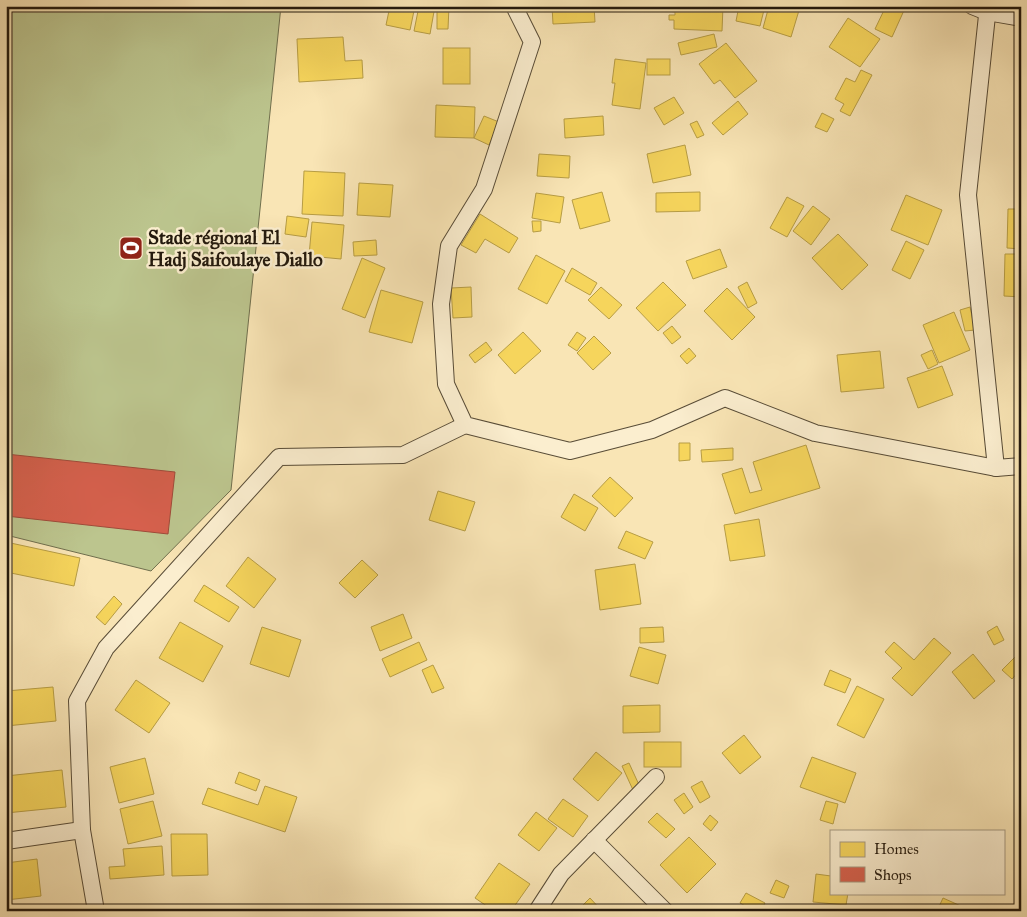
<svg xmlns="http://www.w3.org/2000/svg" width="1027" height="917" font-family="'IM FELL Great Primer',serif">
<rect width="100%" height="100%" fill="#f9e5b5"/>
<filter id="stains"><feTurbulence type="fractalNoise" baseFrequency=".004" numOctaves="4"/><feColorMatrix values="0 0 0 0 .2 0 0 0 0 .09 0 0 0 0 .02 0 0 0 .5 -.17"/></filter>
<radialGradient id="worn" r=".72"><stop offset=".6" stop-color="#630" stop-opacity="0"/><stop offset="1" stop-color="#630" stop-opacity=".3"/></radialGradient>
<polygon fill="#bcc58e" stroke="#706f4e" points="6,6 281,6 231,490 151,571 6,535"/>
<g fill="#f6d55c" stroke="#b79d44">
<polygon points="390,6 415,6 410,30 386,25"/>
<polygon points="419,6 435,6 430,34 414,31"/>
<polygon points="437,6 449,6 448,29 437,29"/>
<polygon points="552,6 594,6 595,22 553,24"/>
<polygon points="668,6 723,6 722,31 674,29 674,20 669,20 669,15 675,15 675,12 668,11"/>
<polygon points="739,6 765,6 760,26 736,21"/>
<polygon points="769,6 800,7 791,37 763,28"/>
<polygon points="886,6 906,6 892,37 875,29"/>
<polygon points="848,18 880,39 860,67 829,47"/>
<polygon points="714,34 717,47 681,55 678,43"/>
<polygon points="343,37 345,61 362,60 363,78 299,82 297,39"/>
<polygon points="726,43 757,81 735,98 720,80 714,84 699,64"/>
<rect x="443" y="48" width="27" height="36"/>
<polygon points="615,59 646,63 640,109 612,105 615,83 612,83"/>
<rect x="647" y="59" width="23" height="16"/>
<polygon points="861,70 872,75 850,116 840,111 844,104 835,99 846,78 855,82"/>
<polygon points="674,97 684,113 664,125 654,108"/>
<polygon points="738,101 748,114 723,135 712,123"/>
<polygon points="436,105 475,107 474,138 435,137"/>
<polygon points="822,113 834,119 827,132 815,127"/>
<polygon points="484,116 499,122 489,145 474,138"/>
<polygon points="603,116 604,135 565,138 564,119"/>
<polygon points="697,121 704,135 697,138 690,124"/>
<polygon points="685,145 691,175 653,183 647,154"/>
<polygon points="539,154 570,156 569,178 537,176"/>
<polygon points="304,171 345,173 343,216 302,214"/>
<polygon points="359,183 393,185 390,217 357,215"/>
<polygon points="602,192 610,221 580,229 572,200"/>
<polygon points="700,192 700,211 656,212 656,193"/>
<polygon points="536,193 564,197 560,223 532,218"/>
<polygon points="906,195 942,210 928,245 891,230"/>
<polygon points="787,197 804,206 787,237 770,228"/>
<polygon points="813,206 830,219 811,245 793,231"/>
<polygon points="1008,209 1021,209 1021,249 1007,248"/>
<polygon points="480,214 518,238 509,253 485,239 476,253 461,245"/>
<polygon points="287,216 309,219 306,237 285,234"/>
<polygon points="532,221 541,221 541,231 533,232"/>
<polygon points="312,222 344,225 341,259 309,256"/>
<polygon points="838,234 868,265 842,290 812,258"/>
<polygon points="376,240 377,255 354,256 353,242"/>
<polygon points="906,241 924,250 910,279 892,270"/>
<polygon points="720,249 727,267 693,279 686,261"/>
<polygon points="1005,254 1021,254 1021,297 1004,296"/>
<polygon points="536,255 565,271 547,304 518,289"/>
<polygon points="362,258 385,268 365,318 342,309"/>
<polygon points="572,268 597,283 590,295 565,281"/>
<polygon points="663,282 686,305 658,331 636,308"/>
<polygon points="747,282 757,303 748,308 738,287"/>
<polygon points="471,287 472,317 453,318 451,288"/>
<polygon points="601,287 622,305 609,319 588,300"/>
<polygon points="727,288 755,317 732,340 704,311"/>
<polygon points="381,290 423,302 412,343 369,332"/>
<polygon points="970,307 975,330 965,331 960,310"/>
<polygon points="954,312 970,350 939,363 923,325"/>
<polygon points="672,326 681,337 672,344 663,333"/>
<polygon points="523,332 541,351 515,374 498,355"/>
<polygon points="577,332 586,338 577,351 568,345"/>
<polygon points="594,336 611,353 593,370 577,353"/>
<polygon points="486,342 492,350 475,363 469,355"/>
<polygon points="689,348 696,356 687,364 680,356"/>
<polygon points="932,350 938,364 928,369 921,355"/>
<polygon points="880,351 884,388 841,392 837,355"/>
<polygon points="942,366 953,395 918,408 907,378"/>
<polygon points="679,443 690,443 690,460 679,461"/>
<polygon points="806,445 820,488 735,514 722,474 742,468 750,493 762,490 753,462"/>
<polygon points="733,448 733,460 702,462 701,450"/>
<polygon points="610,477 633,498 615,517 592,496"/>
<polygon points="438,491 475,502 465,531 429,520"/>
<polygon points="574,494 598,508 585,531 561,517"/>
<polygon points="759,519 765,556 730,561 724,525"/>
<polygon points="626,531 653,542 645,559 618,548"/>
<polygon points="6,542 80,558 74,586 6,572"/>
<polygon points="248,557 276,579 254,608 226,586"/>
<polygon points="362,560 378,575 355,598 339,583"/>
<polygon points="635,564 641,604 600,610 595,570"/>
<polygon points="204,585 239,607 229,622 194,601"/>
<polygon points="114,596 122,604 105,625 96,617"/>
<polygon points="403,614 412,638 380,651 371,627"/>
<polygon points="180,622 223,646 203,682 159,658"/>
<polygon points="997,626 1004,640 994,645 987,632"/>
<polygon points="262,627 301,640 289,677 250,664"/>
<polygon points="663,627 664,642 640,643 640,628"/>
<polygon points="934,638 951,653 912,696 892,678 902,668 885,652 894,642 914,660"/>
<polygon points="419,642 427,660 390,677 382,659"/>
<polygon points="639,647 666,655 658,684 630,676"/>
<polygon points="973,654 995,681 974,699 952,672"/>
<polygon points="1018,654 1021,657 1021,669 1012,679 1002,670"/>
<polygon points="433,665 444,688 432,693 422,670"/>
<polygon points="830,670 851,679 845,693 824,685"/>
<polygon points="136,680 170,703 149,733 115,710"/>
<polygon points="857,686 884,699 864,738 837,725"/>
<polygon points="53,687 56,721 6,726 6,691"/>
<polygon points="660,705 660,732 623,733 623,706"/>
<polygon points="744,735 761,757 740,774 722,753"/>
<rect x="644" y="742" width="37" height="25"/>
<polygon points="596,752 622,773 598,801 573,779"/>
<polygon points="812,757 856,773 845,803 800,787"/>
<polygon points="145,758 154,794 119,803 110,767"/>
<polygon points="629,763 640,787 633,790 622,766"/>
<polygon points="62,770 66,807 6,813 6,776"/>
<polygon points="239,772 260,780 256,791 235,783"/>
<polygon points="702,781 710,797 700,803 691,787"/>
<polygon points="265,786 297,797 285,832 202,804 208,788 258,805"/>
<polygon points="684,793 693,807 684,814 674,800"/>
<polygon points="563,799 588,816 573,837 548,819"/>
<polygon points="153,801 162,836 128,844 120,809"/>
<polygon points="826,801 838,804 833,824 820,820"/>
<polygon points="536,812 557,828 539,851 518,835"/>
<polygon points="657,813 675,829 666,838 648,822"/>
<polygon points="710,815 718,822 711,831 703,824"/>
<polygon points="171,834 207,834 208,875 172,876"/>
<polygon points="689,837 716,864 687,893 660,865"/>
<polygon points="162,846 164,875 110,879 109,867 125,866 123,849"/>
<polygon points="37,859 41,896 6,900 6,863"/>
<polygon points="499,863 530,884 511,911 494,911 475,898"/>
<polygon points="816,874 831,876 831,893 848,893 846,905 813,902"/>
<polygon points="776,880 789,886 784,898 770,893"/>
<polygon points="746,893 765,903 761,911 754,911 740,903"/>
<polygon points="590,898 602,911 577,911"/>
<polygon points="943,898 972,911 937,911"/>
</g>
<polygon fill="#d6604d" stroke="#a04b3a" points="6,454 175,472 168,534 6,516"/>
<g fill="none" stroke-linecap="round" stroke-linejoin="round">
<g stroke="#584c37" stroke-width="18">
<g id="street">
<polyline points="514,6 532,42 484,189 449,246 441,304 446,384 465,425 570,451 652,430 725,398 815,433 996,468 1021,466"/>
<polyline points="972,6 987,12 1021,18"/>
<polyline points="988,6 968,195 996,468"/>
<polyline points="594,840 665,911"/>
<polyline points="6,841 82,830"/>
<polyline points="96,911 82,830 77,701 106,648 279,457 403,455 465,425"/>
<polyline points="537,911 561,874 656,777"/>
</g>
</g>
<use href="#street" stroke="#fbeecf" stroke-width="16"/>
</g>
<defs>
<g id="stadium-square" transform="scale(1.25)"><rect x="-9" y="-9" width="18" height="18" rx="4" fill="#8f2418" stroke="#fbeecf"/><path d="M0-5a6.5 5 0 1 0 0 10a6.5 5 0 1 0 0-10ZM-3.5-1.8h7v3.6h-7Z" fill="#fff"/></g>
</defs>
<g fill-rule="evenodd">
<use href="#stadium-square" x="131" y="248"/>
</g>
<g text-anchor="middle" stroke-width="5" stroke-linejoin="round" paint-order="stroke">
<g font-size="19" font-weight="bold" fill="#23190d" stroke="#fbeecf" text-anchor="start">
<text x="148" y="244">Stade régional El<tspan x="148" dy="22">Hadj Saifoulaye Diallo</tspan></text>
</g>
</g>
<rect width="1027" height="917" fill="none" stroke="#f9e5b5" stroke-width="25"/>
<rect x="8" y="8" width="1012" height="902" fill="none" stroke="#23190d" stroke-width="2.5"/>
<rect x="12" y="12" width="1002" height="892" fill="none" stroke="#23190d"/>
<rect x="830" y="830" width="175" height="65" fill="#fbeecf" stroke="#a59981"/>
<rect x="840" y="842" width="25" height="15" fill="#f6d55c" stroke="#a59981"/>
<text x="874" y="854" font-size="15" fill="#23190d">Homes</text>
<rect x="840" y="867" width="25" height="15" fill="#d6604d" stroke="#a59981"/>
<text x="874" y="880" font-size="15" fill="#23190d">Shops</text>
<rect width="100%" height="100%" filter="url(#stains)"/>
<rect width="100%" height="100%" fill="url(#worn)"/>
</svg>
